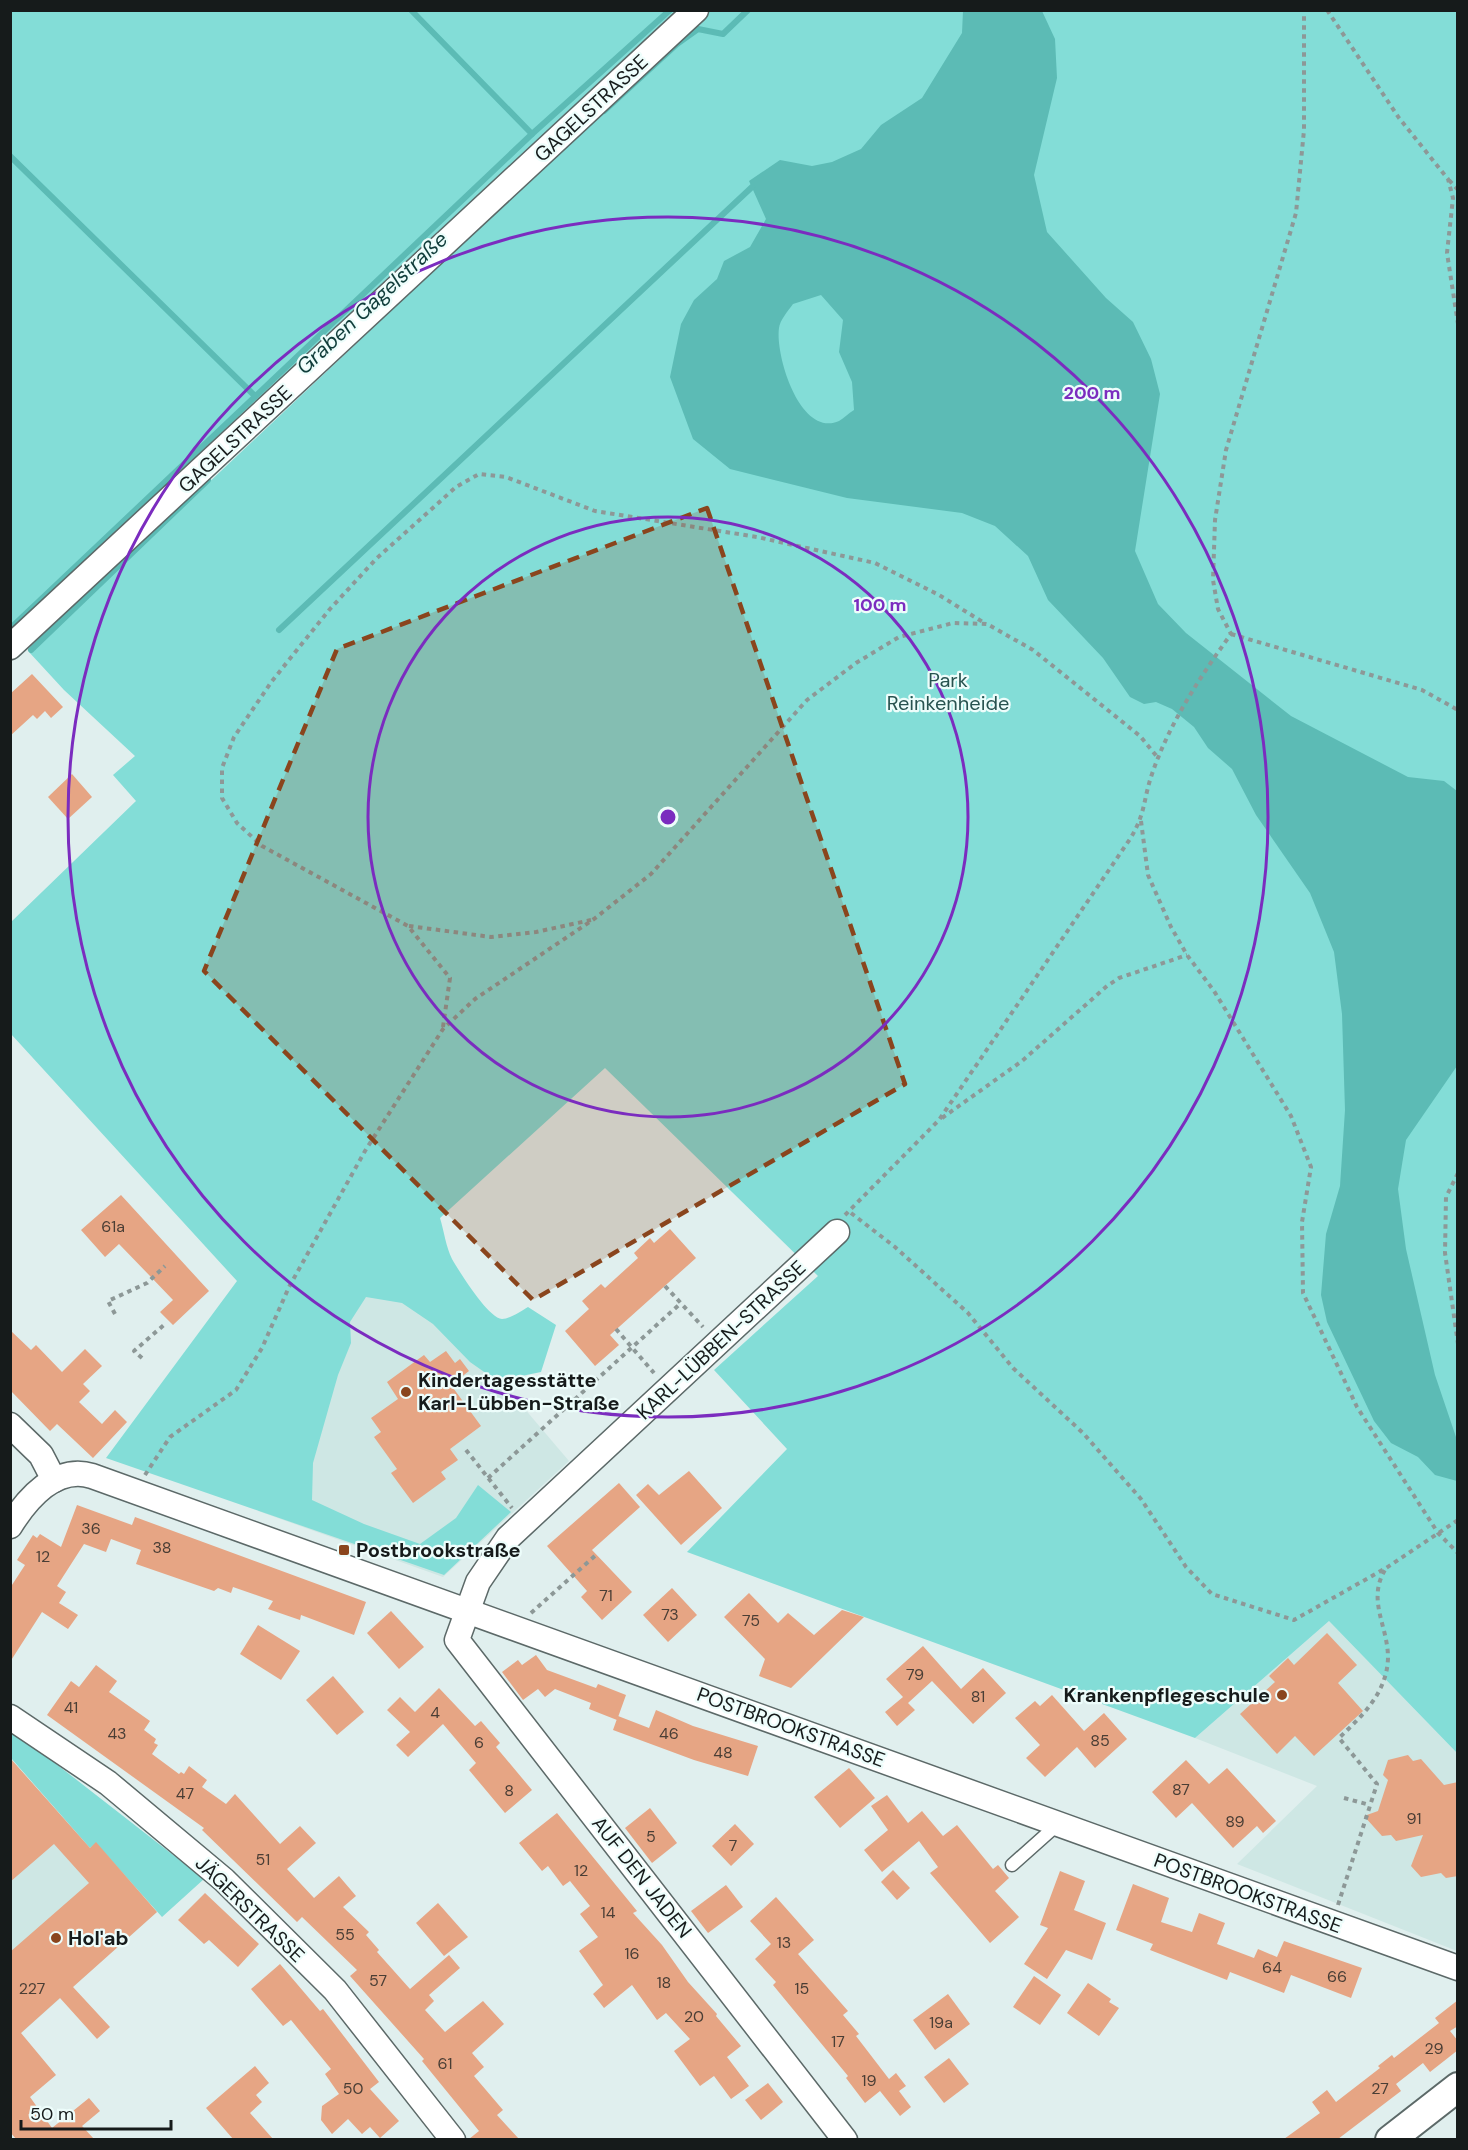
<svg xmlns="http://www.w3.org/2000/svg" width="1468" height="2150" font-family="'DM Sans',sans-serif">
<rect width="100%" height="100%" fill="#e0efee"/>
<g fill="#cee7e4">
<polygon points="397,1259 569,1461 443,1577 258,1511 328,1322"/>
<polygon points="1329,1621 1457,1753 1457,1951 1237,1864 1317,1786 1195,1738"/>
<polygon points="10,1758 90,1848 96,1842 157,1912 11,2042"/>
</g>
<g fill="#83ddd7">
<polygon points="11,11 684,11 11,634"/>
<path d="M709 11H1457V1753L1329 1621 1195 1738 687 1552 787 1449 714 1370 818 1276 605 1068 440 1218C444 1231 446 1247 452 1259 459 1271 488 1318 502 1319 510 1319 521 1311 528 1307L556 1325 541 1372 497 1381 470 1362 433 1324 402 1303 366 1297 350 1322 351 1343 338 1375 313 1463 312 1500 364 1524 420 1544 456 1518 478 1485 511 1512 444 1575 106 1458 237 1281 11 1034V922L136 801 113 775 135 756 64 690 29 652Z"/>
<polygon points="10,1728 204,1879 162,1917 96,1843 90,1848 11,1758"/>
</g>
<path fill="#5cbbb5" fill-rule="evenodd" d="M963 11H1042L1055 39 1057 78 1034 175 1047 232 1106 298 1133 322 1151 359 1160 394 1135 551 1158 604 1186 633 1291 716 1408 777 1444 781 1457 791V1066L1406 1140 1398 1189 1406 1249 1435 1375 1457 1440V1481L1435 1475 1418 1457 1391 1443 1374 1421 1327 1322 1321 1295 1326 1234 1340 1186 1345 1110 1342 1014 1334 952 1310 893 1256 815 1232 769 1208 748 1194 727 1172 709 1156 702 1144 704 1130 697 1103 658 1048 600 1028 556 995 526 962 513 847 498 730 469 693 439 670 377 681 324 694 300 717 279 724 261 750 247 766 219 749 181 780 160 812 166 832 162 861 149 881 125 922 98 962 33ZM821 295 843 320 839 352 852 382 854 410C849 413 844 418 839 421 800 438 775 355 779 328 780 320 788 311 793 304Z"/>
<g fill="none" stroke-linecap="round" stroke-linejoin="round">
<g stroke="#5cbbb5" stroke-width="6">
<polyline points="411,10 532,134"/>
<polyline points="604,111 677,44 698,29 723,34 748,10"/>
<polyline points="10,156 255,396"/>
<polyline points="14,625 532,134 670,10"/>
<polyline points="279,630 752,187"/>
<polyline points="31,650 208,480"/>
</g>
</g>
<g fill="#e6a584">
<polygon points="32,674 63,707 51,718 45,711 37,719 33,715 10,736 10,694"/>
<polygon points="72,774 92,797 68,819 48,797"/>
<polygon points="121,1195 209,1291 173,1325 160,1312 173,1300 150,1276 119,1244 105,1257 81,1230"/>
<polygon points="670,1229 696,1258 610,1335 619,1345 595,1366 565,1331 589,1309 582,1301 601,1284 605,1288 638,1258 634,1253 650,1238 654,1243"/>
<polygon points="10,1330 31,1350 36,1345 62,1372 85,1349 102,1366 83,1384 90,1391 79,1402 102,1424 115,1410 127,1422 93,1458 57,1424 50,1431 10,1390"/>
<polygon points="446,1351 455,1363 460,1359 469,1371 451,1385 481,1426 450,1449 458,1460 441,1472 446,1479 413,1503 391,1473 397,1469 374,1437 381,1432 371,1418 398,1399 387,1382 424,1355 430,1362"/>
<polygon points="689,1471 722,1508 681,1545 636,1495 648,1484 659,1495"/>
<polygon points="619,1483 640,1507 592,1550 632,1592 602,1620 581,1597 587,1591 547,1546"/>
<polygon points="77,1505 132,1525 135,1517 366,1602 354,1635 301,1615 300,1620 268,1609 273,1601 233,1587 231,1593 218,1588 214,1591 136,1564 141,1550 111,1539 106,1552 84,1544 57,1586 66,1592 59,1603 78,1615 68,1629 42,1612 10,1662 10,1588 25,1565 17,1560 33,1535 37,1538 40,1534 61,1547"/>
<polygon points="672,1588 697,1615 668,1642 643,1615"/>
<polygon points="749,1593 778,1623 788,1613 814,1635 842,1610 864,1617 791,1688 759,1676 765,1659 724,1617"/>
<polygon points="391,1611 424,1647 399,1669 367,1633"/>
<polygon points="258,1625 300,1651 281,1680 240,1654"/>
<polygon points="1327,1633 1357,1665 1338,1683 1363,1711 1314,1756 1295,1736 1277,1754 1240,1714 1275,1682 1269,1676 1288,1658 1294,1665"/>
<polygon points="923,1646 961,1689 983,1668 1006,1693 973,1724 932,1681 908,1703 915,1710 897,1726 885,1712 903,1697 886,1679"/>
<polygon points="536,1655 547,1670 596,1688 598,1684 626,1695 617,1720 589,1709 591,1703 555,1689 545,1697 538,1689 523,1700 502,1672 518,1660 522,1665"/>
<polygon points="96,1665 117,1681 109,1692 150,1721 144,1730 156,1739 154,1743 158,1745 152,1754 179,1774 181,1772 184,1774 189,1766 207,1780 202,1787 226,1804 235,1794 280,1844 300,1826 316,1843 287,1869 314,1898 339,1876 356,1896 343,1907 369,1932 366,1935 379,1950 377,1952 410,1989 449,1955 460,1968 429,1995 434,2001 425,2010 445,2032 483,2001 504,2024 472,2053 484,2067 474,2076 503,2110 497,2115 519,2139 469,2139 479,2131 422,2061 424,2059 350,1976 357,1970 302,1917 297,1922 202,1830 204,1828 47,1715 71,1681 79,1687"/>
<polygon points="333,1676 364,1712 337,1735 306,1700"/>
<polygon points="439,1688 475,1726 481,1721 500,1743 496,1747 532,1790 505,1813 469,1770 476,1763 443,1724 408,1757 396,1745 410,1732 387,1710 400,1697 415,1712"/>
<polygon points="1052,1695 1084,1731 1104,1713 1127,1739 1095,1768 1077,1747 1045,1777 1026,1758 1040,1745 1015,1718 1035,1701 1040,1706"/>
<polygon points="656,1710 693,1726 758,1746 748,1776 694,1760 613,1730 618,1716 649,1728"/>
<polygon points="1408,1755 1413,1761 1421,1759 1444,1785 1458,1782 1458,1876 1446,1878 1441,1873 1421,1877 1411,1866 1423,1835 1396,1841 1391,1835 1382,1836 1364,1816 1378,1811 1388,1780 1383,1775 1388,1760"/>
<polygon points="10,1758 90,1848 96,1842 157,1912 73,1987 110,2027 97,2039 60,1998 21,2033 56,2075 30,2097 52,2128 89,2098 100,2111 82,2126 94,2139 16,2139 10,2132 10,1952 89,1883 54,1844 10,1882"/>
<polygon points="1186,1760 1209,1784 1227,1768 1276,1821 1263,1833 1257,1826 1233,1848 1192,1803 1176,1818 1152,1792"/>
<polygon points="849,1768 875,1798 840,1828 814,1797"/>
<polygon points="887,1795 908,1823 922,1811 943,1836 957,1825 993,1869 998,1865 1009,1878 995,1891 1019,1917 990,1943 930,1873 938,1867 919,1841 882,1872 864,1850 888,1830 871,1806"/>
<polygon points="650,1808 677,1843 652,1863 625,1828"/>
<polygon points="557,1813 637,1911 633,1913 662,1945 688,1982 717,2014 716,2016 741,2046 727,2057 749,2086 731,2099 714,2076 700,2086 674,2051 690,2039 666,2013 657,2020 632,1985 604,2008 593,1994 603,1985 579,1951 598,1937 580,1914 590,1906 570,1881 563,1886 548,1866 542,1871 519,1843"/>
<polygon points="735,1824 754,1844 731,1866 712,1846"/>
<polygon points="893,1870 910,1888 897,1900 881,1882"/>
<polygon points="1060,1871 1085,1881 1074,1910 1106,1923 1092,1960 1066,1950 1047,1979 1024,1964 1048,1928 1040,1925"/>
<polygon points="1133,1884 1169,1898 1161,1922 1192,1932 1199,1913 1225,1923 1217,1944 1254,1958 1258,1949 1277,1957 1284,1941 1362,1968 1351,1998 1291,1975 1284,1993 1230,1972 1227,1980 1150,1950 1153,1944 1116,1930"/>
<polygon points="726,1885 743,1907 708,1933 691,1911"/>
<polygon points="205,1893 259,1944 238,1967 209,1940 204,1944 178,1920"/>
<polygon points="776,1897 814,1940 798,1954 848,2011 843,2015 859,2034 856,2036 889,2079 896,2073 906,2086 899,2091 911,2107 900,2116 880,2091 865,2103 846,2078 848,2076 773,1985 776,1982 755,1959 771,1944 750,1921"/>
<polygon points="438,1903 468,1937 444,1956 416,1923"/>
<polygon points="280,1964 320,2011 323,2009 379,2082 370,2089 399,2121 380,2138 370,2127 362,2134 348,2119 332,2134 321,2120 322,2106 339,2094 325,2074 331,2069 291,2020 283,2026 251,1989"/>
<polygon points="1034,1976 1061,1995 1040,2025 1013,2007"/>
<polygon points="1088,1983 1111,1999 1109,2002 1119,2008 1099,2036 1067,2013"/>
<polygon points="948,1994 970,2024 935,2050 913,2020"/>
<polygon points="1458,2000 1458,2026 1450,2031 1458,2041 1458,2050 1430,2072 1423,2063 1396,2084 1401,2091 1338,2139 1284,2139 1320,2113 1312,2102 1327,2090 1336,2102 1380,2068 1378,2066 1392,2055 1394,2058 1439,2023 1435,2018"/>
<polygon points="949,2058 969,2084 944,2103 924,2077"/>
<polygon points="255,2066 269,2083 256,2095 262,2102 250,2113 273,2139 233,2139 206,2108"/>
<polygon points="768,2083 783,2102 761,2120 745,2100"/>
</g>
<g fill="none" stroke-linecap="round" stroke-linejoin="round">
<g stroke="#5c6968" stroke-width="15">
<polyline id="service" points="1012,1865 1058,1824"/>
</g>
<g stroke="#5c6968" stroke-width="27">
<g id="minor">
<polyline points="10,647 696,10"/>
<polyline points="837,1232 508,1538 478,1582 457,1640 845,2140"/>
<polyline points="10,1425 41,1455 54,1480"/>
<path d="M10 1526C27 1499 56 1465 92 1476L1458 1968"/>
<polyline points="10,1717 108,1783 224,1880 335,1990 453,2140"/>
</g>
</g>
<g stroke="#5c6968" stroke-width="32">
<polyline id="tertiary" points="1390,2140 1458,2087"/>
</g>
<g stroke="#8d9897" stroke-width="4" stroke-dasharray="4.5 4.5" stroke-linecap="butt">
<polyline points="1327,10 1399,118 1448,179 1453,198 1447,253 1458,324"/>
<polyline points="1449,180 1458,190"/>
<polyline points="1231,634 1422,690 1458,710"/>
<polyline points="1141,821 1148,875 1171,927 1187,955 1214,991 1291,1116 1311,1167 1302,1222 1303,1293 1357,1407 1438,1533 1458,1553"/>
<polyline points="409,926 491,937 536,932 591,920"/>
<polyline points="443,1027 450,978 408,926 262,846 237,823 222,798 222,768 234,737 272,681 330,609 376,559 456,487 479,474 506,477 595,511 757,537 875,563 939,595 986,624"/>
<polyline points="942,1118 1022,1061 1107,986 1119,978 1187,955"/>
<polyline points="1458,1173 1446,1197 1445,1253 1458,1344"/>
<polyline points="851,1213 895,1247 968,1313 1013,1368 1083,1433 1141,1499 1186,1567 1212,1594 1294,1620 1386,1568 1458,1520"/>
<path d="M845 1215 939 1120 1130 839C1146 813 1143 800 1152 774 1169 724 1200 677 1231 634L1218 609 1213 580 1215 520 1226 450 1296 213 1304 130V10"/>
<polyline points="665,1286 703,1327"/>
<polyline points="115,1314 108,1301 147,1283 165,1266"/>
<polyline points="616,1329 654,1373"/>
<polyline points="142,1358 134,1351 165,1324"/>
<polyline points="466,1450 512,1508"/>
<polyline points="145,1475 170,1437 236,1390 262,1348 289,1287 365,1151 443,1029 475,999 594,919 651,874 807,700 856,663 899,637 953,623 987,624 1033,650 1140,736 1159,759"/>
<polyline points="488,1478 681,1303"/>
<polyline points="531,1613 596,1555"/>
<polyline points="1344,1798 1370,1805"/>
<path d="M1338 1905 1377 1784 1339 1738C1362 1716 1387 1693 1388 1658 1388 1625 1366 1600 1386 1568"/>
</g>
<use href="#service" stroke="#fff" stroke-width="12"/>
<use href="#minor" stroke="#fff" stroke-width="24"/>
<use href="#tertiary" stroke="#fff" stroke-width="28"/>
</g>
<path fill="#8a451d" fill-opacity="0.2" stroke="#8a451d" stroke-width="4.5" stroke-dasharray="12 8" stroke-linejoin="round" d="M707 508 905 1084 533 1300 204 971 337 649Z"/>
<g fill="none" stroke="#7b2cbf" stroke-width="3">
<circle cx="668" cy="817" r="300"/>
<circle cx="668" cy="817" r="600"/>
</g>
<g fill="#8a451d" stroke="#edfdfb" stroke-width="2">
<circle cx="406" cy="1392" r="6"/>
<rect x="338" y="1544" width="12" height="12" rx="3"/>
<circle cx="1282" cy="1695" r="6"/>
<circle cx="56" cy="1938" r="6"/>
</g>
<g text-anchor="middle" stroke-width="4.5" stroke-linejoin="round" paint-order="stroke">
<g font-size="16" fill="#4a3e35">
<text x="113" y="1232">61a</text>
<text x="91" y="1534">36</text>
<text x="162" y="1553">38</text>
<text x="43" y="1562">12</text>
<text x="606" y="1601">71</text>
<text x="670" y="1620">73</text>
<text x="751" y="1626">75</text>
<text x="915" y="1680">79</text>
<text x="978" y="1702">81</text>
<text x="71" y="1713">41</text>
<text x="435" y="1718">4</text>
<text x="117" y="1739">43</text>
<text x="669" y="1739">46</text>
<text x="1100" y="1746">85</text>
<text x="479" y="1748">6</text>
<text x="723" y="1758">48</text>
<text x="1181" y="1795">87</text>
<text x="509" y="1796">8</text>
<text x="185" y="1799">47</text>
<text x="1414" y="1824">91</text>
<text x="1235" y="1827">89</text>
<text x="651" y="1842">5</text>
<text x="733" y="1851">7</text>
<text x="263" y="1865">51</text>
<text x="581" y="1876">12</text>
<text x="608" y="1918">14</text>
<text x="345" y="1940">55</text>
<text x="784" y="1948">13</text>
<text x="632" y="1959">16</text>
<text x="1272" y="1973">64</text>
<text x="1337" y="1982">66</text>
<text x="378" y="1986">57</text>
<text x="664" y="1988">18</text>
<text x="32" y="1994">227</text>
<text x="802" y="1994">15</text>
<text x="694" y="2022">20</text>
<text x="941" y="2028">19a</text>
<text x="838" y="2047">17</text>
<text x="1434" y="2054">29</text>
<text x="445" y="2069">61</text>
<text x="869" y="2086">19</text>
<text x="353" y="2094">50</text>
<text x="1380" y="2094">27</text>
</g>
<g font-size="20" fill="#161b1b" stroke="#edfdfb">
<text transform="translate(591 108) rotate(-43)" y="7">GAGELSTRASSE</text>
<text transform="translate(235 439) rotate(-43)" y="7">GAGELSTRASSE</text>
<text transform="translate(721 1340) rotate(-43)" y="7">KARL-LÜBBEN-STRASSE</text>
<text transform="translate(791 1727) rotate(20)" y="7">POSTBROOKSTRASSE</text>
<text transform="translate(642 1877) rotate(52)" y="7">AUF DEN JADEN</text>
<text transform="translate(1248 1893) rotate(20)" y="7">POSTBROOKSTRASSE</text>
<text transform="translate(250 1909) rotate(44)" y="7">JÄGERSTRASSE</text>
</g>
<g font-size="20" fill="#285350" stroke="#edfdfb">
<text x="948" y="687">Park<tspan x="948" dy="23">Reinkenheide</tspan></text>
</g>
<g font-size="20" font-weight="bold" fill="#161b1b" stroke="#edfdfb" text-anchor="start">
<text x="418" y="1387">Kindertagesstätte<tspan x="418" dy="23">Karl-Lübben-Straße</tspan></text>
<text x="356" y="1557">Postbrookstraße</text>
<text x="1270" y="1702" text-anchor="end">Krankenpflegeschule</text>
<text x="68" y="1945">Hol'ab</text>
</g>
<g font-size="21" font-style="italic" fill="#103d3a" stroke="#edfdfb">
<text transform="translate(372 303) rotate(-43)" y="7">Graben Gagelstraße</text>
</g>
</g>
<circle cx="668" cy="817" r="9" fill="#7b2cbf" stroke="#edfdfb" stroke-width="3"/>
<g font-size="18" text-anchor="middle" font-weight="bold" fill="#7b2cbf" stroke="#edfdfb" stroke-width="4.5" stroke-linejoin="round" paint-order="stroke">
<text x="1092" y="399">200 m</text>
<text x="880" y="611">100 m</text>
</g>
<rect width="1468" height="2150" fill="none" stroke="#161b1b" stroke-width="24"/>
<path d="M21 2120v9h150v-9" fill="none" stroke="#161b1b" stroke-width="3"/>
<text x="30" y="2120" font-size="18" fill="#161b1b" stroke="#edfdfb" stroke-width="4.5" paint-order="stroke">50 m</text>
</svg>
